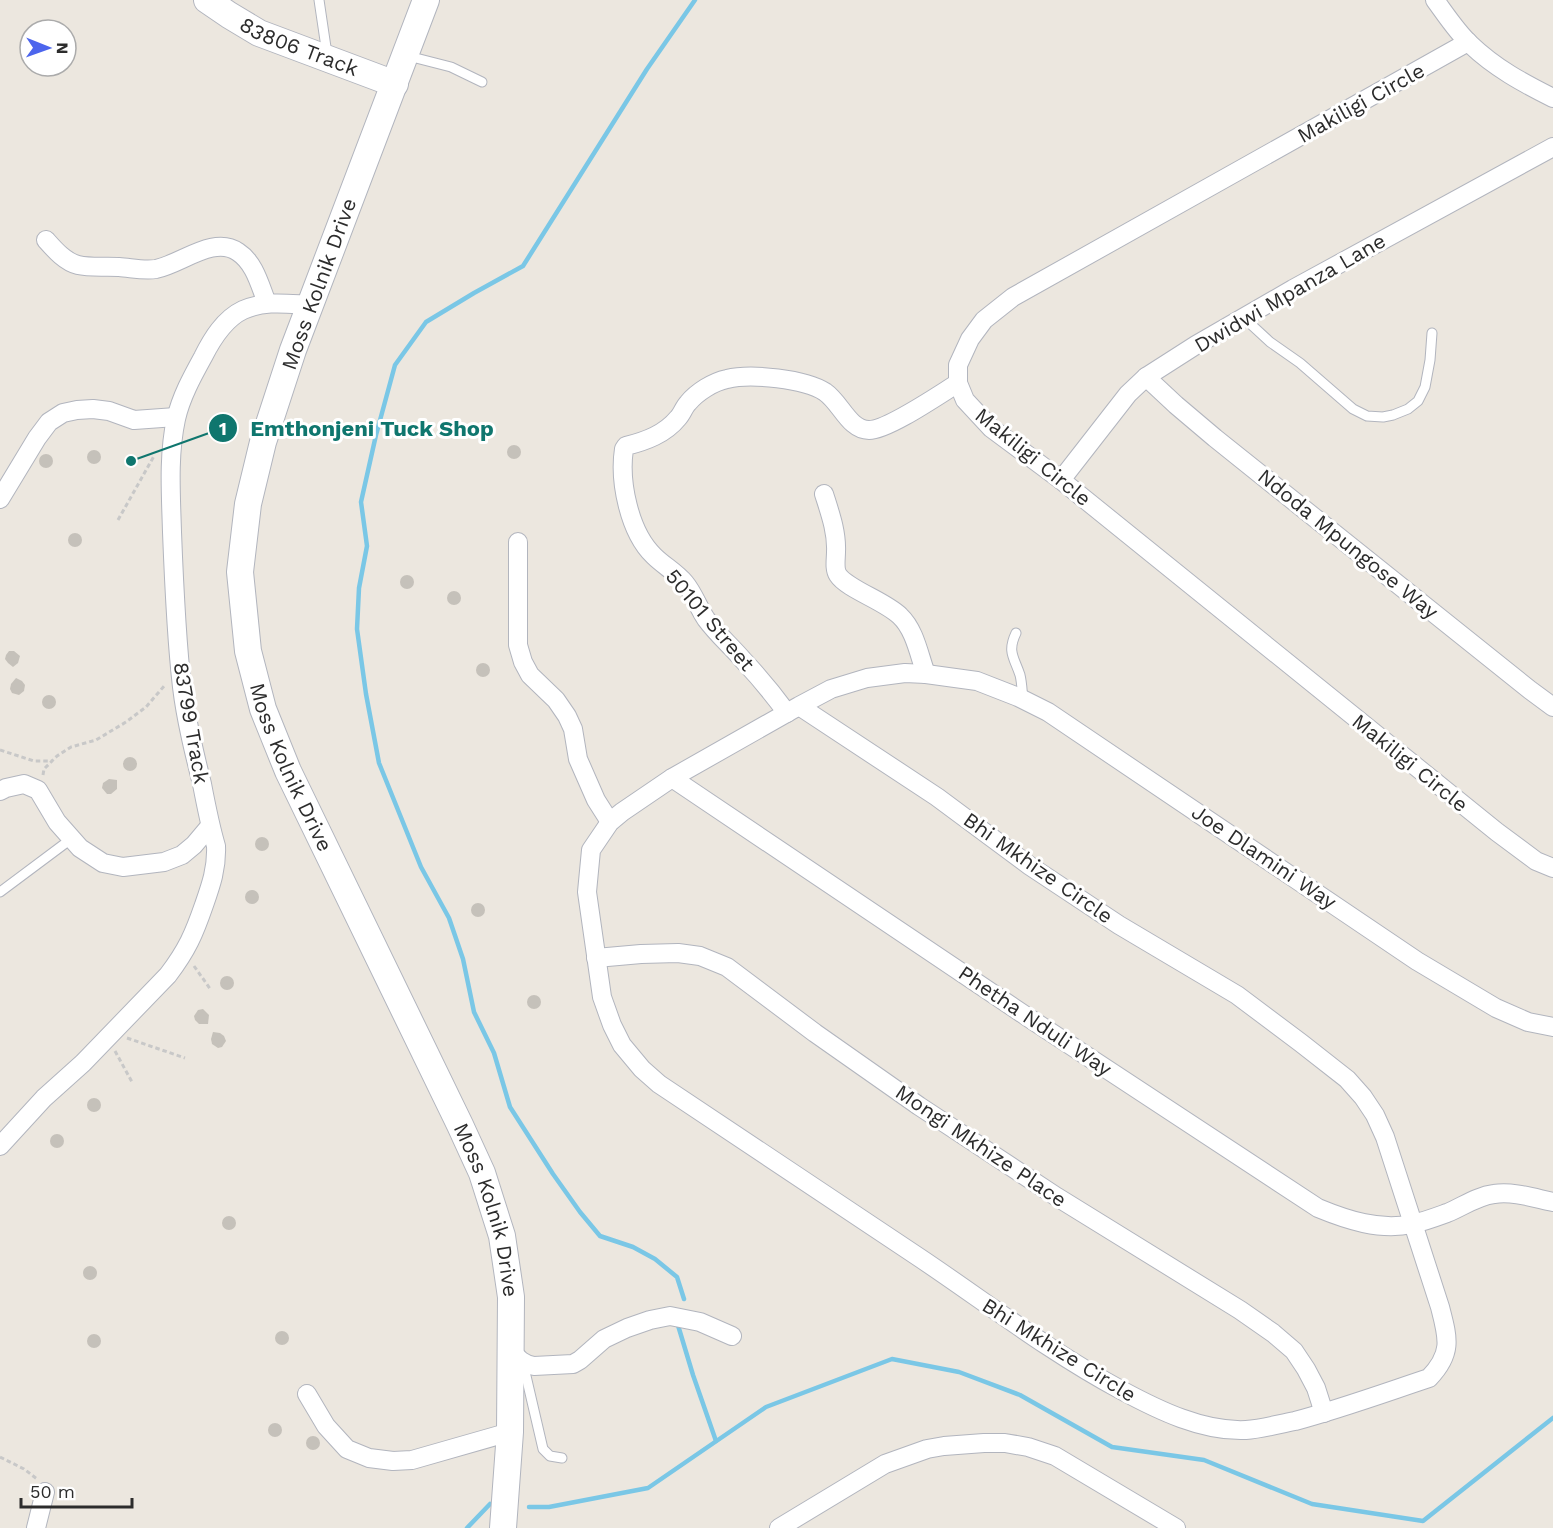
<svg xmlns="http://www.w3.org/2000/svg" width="1553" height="1528" font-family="'Work Sans',sans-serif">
<rect width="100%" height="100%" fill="#ece7df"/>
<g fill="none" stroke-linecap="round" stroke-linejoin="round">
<g stroke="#7ac7e6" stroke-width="4.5">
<polyline points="684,1299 677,1277 655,1259 633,1247 600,1236 580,1212 553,1174 510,1107 494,1053 474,1012 463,959 449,918 421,867 379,763 366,694 357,629 359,588 367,546 361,502 376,435 395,365 426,322 474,293 523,266 647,69 695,0"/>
<polyline points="677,1322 693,1375 716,1441"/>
<polyline points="529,1507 549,1507 648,1488 766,1407 892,1359 959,1372 1020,1395 1112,1447 1204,1460 1312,1504 1423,1521 1553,1418"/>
<polyline points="467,1528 490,1504"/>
</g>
</g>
<g fill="#c5c1ba">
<circle cx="514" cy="452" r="7"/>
<circle cx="94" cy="457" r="7"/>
<circle cx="46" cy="461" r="7"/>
<circle cx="75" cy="540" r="7"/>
<circle cx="407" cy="582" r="7"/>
<circle cx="454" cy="598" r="7"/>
<polygon points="9,651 14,651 20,656 18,663 13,667 8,663 5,659 6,655"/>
<circle cx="483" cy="670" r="7"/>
<polygon points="16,678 22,681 25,685 24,691 19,695 12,693 10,689 11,684"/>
<circle cx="49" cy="702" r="7"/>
<circle cx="130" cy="764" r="7"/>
<polygon points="109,779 117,780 117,789 111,794 107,794 102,788 103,783"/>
<circle cx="262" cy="844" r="7"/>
<circle cx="252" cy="897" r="7"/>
<circle cx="478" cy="910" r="7"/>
<circle cx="227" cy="983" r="7"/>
<circle cx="534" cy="1002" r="7"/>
<polygon points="203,1009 209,1015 208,1024 199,1024 195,1020 194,1016 198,1010"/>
<polygon points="213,1032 220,1033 224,1036 226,1041 222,1047 218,1048 212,1044 211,1039"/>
<circle cx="94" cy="1105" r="7"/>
<circle cx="57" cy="1141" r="7"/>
<circle cx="229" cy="1223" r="7"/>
<circle cx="90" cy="1273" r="7"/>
<circle cx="282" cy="1338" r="7"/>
<circle cx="94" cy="1341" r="7"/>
<circle cx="275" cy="1430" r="7"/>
<circle cx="313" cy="1443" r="7"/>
</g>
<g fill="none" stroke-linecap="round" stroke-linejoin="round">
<g stroke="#b2b5be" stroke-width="11">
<g id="lane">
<polyline points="319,0 327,54"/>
<polyline points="408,56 451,67 482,82"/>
<polyline points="1244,318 1270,342 1300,363 1353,409 1367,416 1383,417 1393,415 1408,409 1418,401 1425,387 1430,360 1432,333"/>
<path d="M1016 633C1007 652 1014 657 1020 675 1022 683 1022 691 1023 700"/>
<polyline points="0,892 71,839"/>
<polyline points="523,1363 543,1449 550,1456 562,1458"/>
</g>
</g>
<g stroke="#b2b5be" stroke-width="20">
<g id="street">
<path d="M1435 0C1446 15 1457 32 1470 44 1495 68 1523 83 1553 98"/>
<polyline points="1468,42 1013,297 984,320 970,339 958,365 958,383 965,400 991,428 1061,480 1497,832 1536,861 1553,868"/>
<path d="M46 240C54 249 65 262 78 265 91 268 106 266 119 267 132 268 144 271 156 269 181 264 214 235 238 252 255 263 260 286 267 303"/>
<polyline points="1146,377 1176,405 1215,438 1530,690 1553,707"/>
<polyline points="1061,480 1128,394 1146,377 1196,345 1293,289 1553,147"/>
<path d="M824 494C830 513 837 532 836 552 836 559 834 569 838 575 847 589 885 601 900 616 915 630 919 655 926 674"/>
<polyline points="0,499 37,438 49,422 63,413 77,410 93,409 109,411 134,420 176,417"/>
<polyline points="518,542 518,645 523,662 530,675 556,700 567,716 573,729 578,759 596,800 610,822"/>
<path d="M799 706 937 797 1030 866 1119 925 1237 995 1301 1043 1347 1079 1363 1097 1375 1115 1385 1137 1440 1307C1448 1338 1453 1353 1429 1378 1384 1393 1340 1409 1295 1421 1279 1424 1262 1429 1246 1430 1203 1432 1158 1410 1121 1390 1050 1352 987 1303 920 1258 833 1200 746 1142 659 1084L642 1069 622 1045 612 1025 602 997 587 892 591 850 610 822 622 812 672 778 799 706 831 689 867 678 905 673 926 674 977 681 1018 697 1048 712 1417 961 1496 1008 1528 1022 1553 1027"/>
<path d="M787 713C773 694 759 677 743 660 731 646 717 634 706 619 698 607 694 594 685 583 676 572 664 566 654 556 629 532 619 481 624 449L626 446C646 441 665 434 678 418 682 414 684 407 688 403 697 392 713 382 727 379 751 373 805 379 825 392 841 403 849 430 869 430 888 430 940 394 958 383"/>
<path d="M672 778 1029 1018 1318 1208C1347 1220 1380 1231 1412 1224 1423 1222 1436 1217 1447 1213 1462 1207 1477 1196 1494 1194 1513 1191 1534 1198 1553 1202"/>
<polyline points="0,791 6,788 24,784 38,790 57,822 80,848 103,863 123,867 164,862 182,855 194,845 210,826"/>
<polyline points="596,958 641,954 678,953 700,956 727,967 815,1033 919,1106 1057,1197 1240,1310 1273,1333 1294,1351 1306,1369 1316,1388 1324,1413"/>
<path d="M0 1146 44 1098 83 1063 168 975C187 950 194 934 204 905 211 885 217 868 216 846 210 826 206 805 202 784 194 752 186 720 182 687 176 635 174 584 172 532 171 495 168 456 176 419 181 397 192 377 203 357 212 339 224 319 243 310 265 300 288 304 311 305"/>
<path d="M511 1350C518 1359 523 1364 534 1366L573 1364 580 1360 604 1339 627 1328 650 1320 670 1316 700 1322 732 1336"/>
<polyline points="307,1394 326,1426 347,1449 369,1458 393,1461 412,1460 510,1432"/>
<polyline points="36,1528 45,1492"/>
<polyline points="779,1528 885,1464 927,1449 944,1446 984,1443 1005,1443 1028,1447 1055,1456 1176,1528"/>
</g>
</g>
<g stroke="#b2b5be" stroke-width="28">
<g id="secondary">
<path id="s1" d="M207 0 229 15 259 33 395 84"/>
<path id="s2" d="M426 0 293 350 263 442 248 504 240 572 248 651 263 709 288 771 460 1125 482 1173 502 1236 511 1297 510 1432 503 1528"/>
</g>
</g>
<g stroke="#c8c8c8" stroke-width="3" stroke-dasharray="4.5 3" stroke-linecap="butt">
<polyline points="118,520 154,456"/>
<polyline points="0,750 34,761 52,761"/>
<polyline points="43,775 44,769 57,756 71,747 96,740 126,722 146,707 165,685"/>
<polyline points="194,966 211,990"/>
<polyline points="127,1038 185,1058"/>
<polyline points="115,1051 132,1082"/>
<polyline points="0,1457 24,1469 37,1479"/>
</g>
<use href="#lane" stroke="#fff" stroke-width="9"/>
<use href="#street" stroke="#fff" stroke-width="18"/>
<use href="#secondary" stroke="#fff" stroke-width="26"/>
</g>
<g text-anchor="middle" stroke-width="6" stroke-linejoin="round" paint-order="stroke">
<g font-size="21" fill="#2c2c2c" stroke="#fff">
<text dy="7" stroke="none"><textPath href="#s1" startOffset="104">83806 Track</textPath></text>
<text transform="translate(1361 103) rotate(-29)" y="7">Makiligi Circle</text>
<text transform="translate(319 284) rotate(-70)" y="7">Moss Kolnik Drive</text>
<text transform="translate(1290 293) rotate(-30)" y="7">Dwidwi Mpanza Lane</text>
<text transform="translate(1033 457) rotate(39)" y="7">Makiligi Circle</text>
<text transform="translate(1348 544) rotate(39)" y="7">Ndoda Mpungose Way</text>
<text transform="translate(710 620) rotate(50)" y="7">50101 Street</text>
<text transform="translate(191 723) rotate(80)" y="7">83799 Track</text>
<text transform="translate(1410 763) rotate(39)" y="7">Makiligi Circle</text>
<text dy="7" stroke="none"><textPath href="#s2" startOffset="807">Moss Kolnik Drive</textPath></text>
<text transform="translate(1264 857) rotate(34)" y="7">Joe Dlamini Way</text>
<text transform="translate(1038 868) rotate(35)" y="7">Bhi Mkhize Circle</text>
<text transform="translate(1035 1021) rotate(34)" y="7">Phetha Nduli Way</text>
<text transform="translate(981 1146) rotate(34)" y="7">Mongi Mkhize Place</text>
<text dy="7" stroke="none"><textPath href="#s2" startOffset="1293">Moss Kolnik Drive</textPath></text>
<text transform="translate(1059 1350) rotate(32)" y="7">Bhi Mkhize Circle</text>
</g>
</g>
<path fill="none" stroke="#0f766e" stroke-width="2" d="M131 461L223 428"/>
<g fill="#0f766e" stroke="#fff" stroke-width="2">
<circle cx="131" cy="461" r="6"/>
<circle cx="223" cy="428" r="15"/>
</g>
<g font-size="18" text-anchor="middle" font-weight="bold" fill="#fff">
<text x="223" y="435">1</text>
</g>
<g font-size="22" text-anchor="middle" font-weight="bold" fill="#0f766e" stroke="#fff" stroke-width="6" stroke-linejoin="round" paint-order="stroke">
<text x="372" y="436">Emthonjeni Tuck Shop</text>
</g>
<g transform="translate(48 48) rotate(91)"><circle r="28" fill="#ffffff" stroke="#ababab" stroke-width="1.5"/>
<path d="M0-4.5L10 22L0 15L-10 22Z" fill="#4c65ed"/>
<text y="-9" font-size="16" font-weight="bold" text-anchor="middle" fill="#2c2c2c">N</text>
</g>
<path d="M21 1498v9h111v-9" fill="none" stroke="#2c2c2c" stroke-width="3"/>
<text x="30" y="1498" font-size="18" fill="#2c2c2c" stroke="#ffffff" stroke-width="4.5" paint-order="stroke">50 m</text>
</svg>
